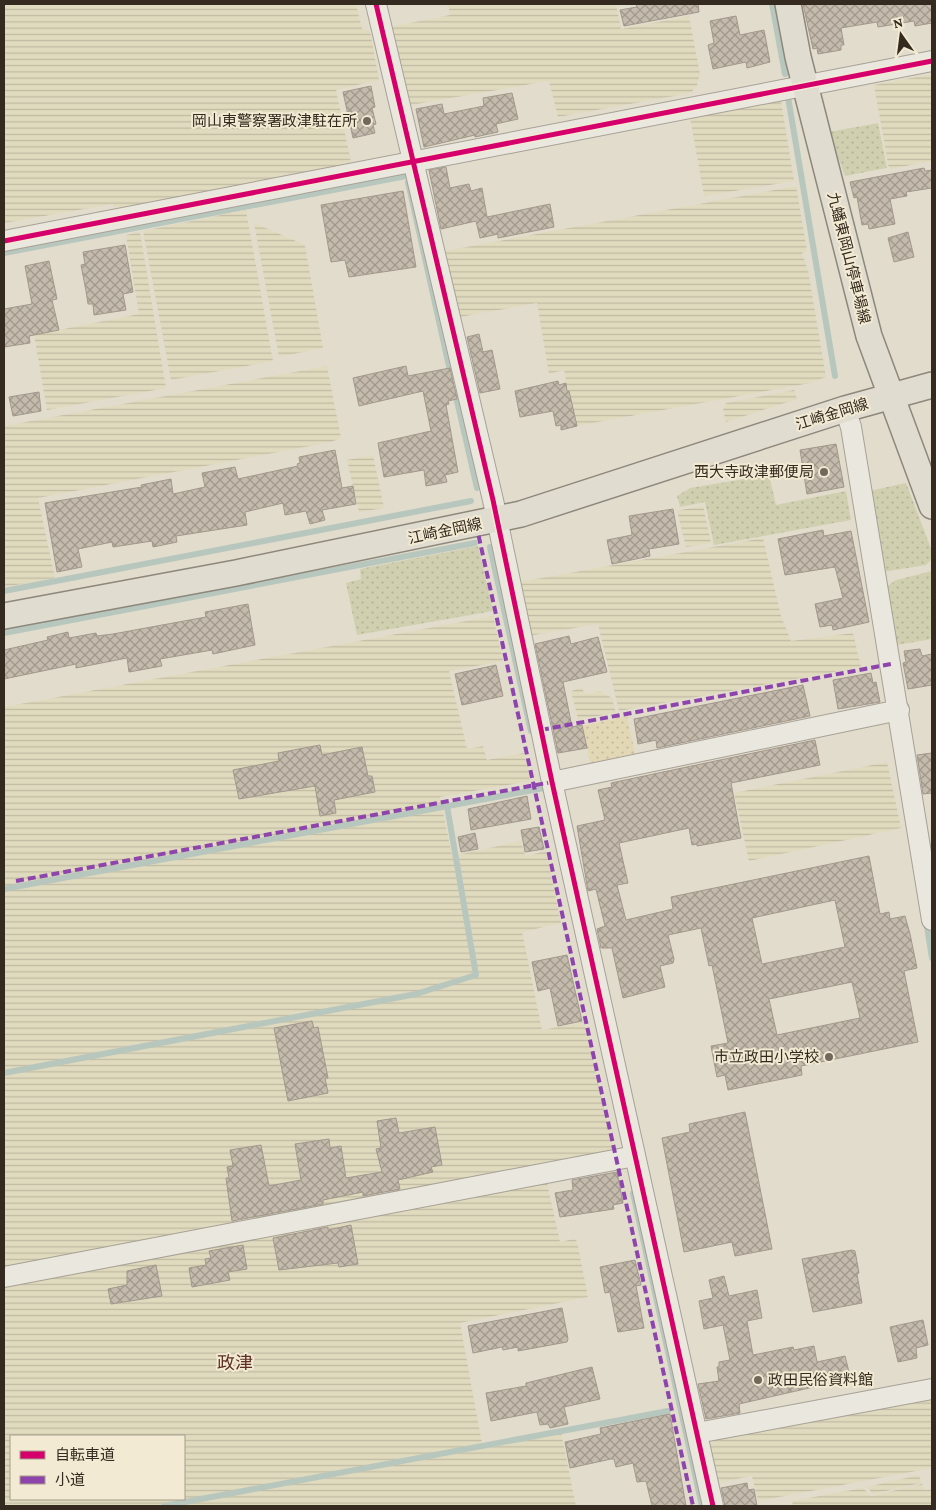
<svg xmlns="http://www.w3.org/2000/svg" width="936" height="1510" font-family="'Crimson Pro','Noto Sans JP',serif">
<defs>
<pattern id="farmland-rules" width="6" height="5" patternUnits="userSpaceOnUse" patternTransform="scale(1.25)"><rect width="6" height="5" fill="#e0dabe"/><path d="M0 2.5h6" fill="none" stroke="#c1bba3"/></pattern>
<pattern id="green-dots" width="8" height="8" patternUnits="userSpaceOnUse" patternTransform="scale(1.25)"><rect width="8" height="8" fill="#d0d0b0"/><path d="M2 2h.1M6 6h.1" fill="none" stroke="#b3b397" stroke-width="1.8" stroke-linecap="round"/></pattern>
<pattern id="sand-dots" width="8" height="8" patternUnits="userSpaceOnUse" patternTransform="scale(1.25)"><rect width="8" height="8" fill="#e3d8b6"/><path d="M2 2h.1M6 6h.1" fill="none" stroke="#c3ba9c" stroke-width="1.8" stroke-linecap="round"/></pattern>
<pattern id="building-cross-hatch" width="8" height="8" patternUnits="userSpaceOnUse" patternTransform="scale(1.25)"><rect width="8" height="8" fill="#c5bbad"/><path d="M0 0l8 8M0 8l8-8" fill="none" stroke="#a1988c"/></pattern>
</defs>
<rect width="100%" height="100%" fill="#e2dccc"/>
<g fill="url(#farmland-rules)" fill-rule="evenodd">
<polygon points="4,4 356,4 362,29 370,31 379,80 336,90 352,167 124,210 122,207 114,207 113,204 4,223"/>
<polygon points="448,4 616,4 621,29 689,16 700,74 697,85 691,93 558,117 549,81 405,106 390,27 450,15"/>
<polygon points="932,74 932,161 889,169 874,85"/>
<polygon points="781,101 794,181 704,196 690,117"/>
<polygon points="796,186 807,251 802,253 808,270 826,377 810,383 576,426 564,370 549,374 537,303 454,318 441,257 445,251"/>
<polygon points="246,210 273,361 171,380 143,231"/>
<polygon points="254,223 305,245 323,348 279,357"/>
<polygon points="140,232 166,388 47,410 34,335 139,314 126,235"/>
<polygon points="327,366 341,438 331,442 38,498 55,578 4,587 4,426"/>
<polygon points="794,390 797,399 726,422 723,410 726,403"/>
<polygon points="373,455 384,508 359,512 347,460"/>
<polygon points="703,505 711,543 686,547 677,511"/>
<polygon points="763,538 781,616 791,641 853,633 861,667 619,711 598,624 528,636 514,583"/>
<path d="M493 616 503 661 449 671 467 749 483 746 487 760 524 753 530 781 440 797 452 856 521 841 525 856 546 851 561 923 522 932 542 1030 584 1022 614 1151 544 1169 560 1242 574 1239 577 1241 588 1297 460 1323 483 1449 561 1432 576 1506H4V707ZM11 1436H184V1499H11Z"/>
<polygon points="582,688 585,694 600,691 612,698 616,713 578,719 571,691"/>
<polygon points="887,762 901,828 749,861 734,793"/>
<polygon points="932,1398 932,1468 758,1501 752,1476 721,1482 713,1477 707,1451 715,1439"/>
<polygon points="919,1475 921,1483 873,1494 867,1487"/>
<polygon points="922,1484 925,1490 932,1489 932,1506 793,1506 792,1501 863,1488 871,1496"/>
</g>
<g fill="url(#green-dots)">
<polygon points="878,123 887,168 845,176 829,132"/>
<polygon points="769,475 776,505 846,491 851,520 714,545 705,502 680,507 677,496 690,488"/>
<polygon points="906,483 932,551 932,559 926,565 883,572 869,491"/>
<polygon points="478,546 493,611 357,635 346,583 361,579 360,569"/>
<polygon points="932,571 932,639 891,646 883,589 896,580"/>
</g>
<polygon fill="url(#sand-dots)" points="627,716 636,758 591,768 582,726"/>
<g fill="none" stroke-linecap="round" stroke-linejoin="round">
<g stroke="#b8c7bd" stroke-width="6">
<polyline points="772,4 785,74"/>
<polyline points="788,97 835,376"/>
<polyline points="408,182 451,375"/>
<polyline points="4,253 406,176"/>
<polyline points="455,392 477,488"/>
<polyline points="490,547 531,731"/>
<polyline points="4,591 471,501"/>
<polyline points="4,633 475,543"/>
<polyline points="4,889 544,788"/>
<polyline points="926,920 932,958"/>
<polyline points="4,1073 416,994 476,975 447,806"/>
<polyline points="633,1193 702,1506"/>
<polyline points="164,1506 668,1411"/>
</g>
</g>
<g fill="url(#building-cross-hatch)" stroke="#a2988c" fill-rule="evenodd">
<polygon points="636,4 698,4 699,12 624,26 620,10 637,7"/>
<polygon points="803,4 932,4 932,23 915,26 914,21 878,27 877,22 841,28 844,45 841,45 841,50 818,54 817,48 813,49"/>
<polygon points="736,16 740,35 764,30 770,62 747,68 746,62 713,69 708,45 714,43 710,21"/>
<polygon points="371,86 375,107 372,108 376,124 373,125 375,133 353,138 343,92"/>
<polygon points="512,93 518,119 496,124 498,132 475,137 475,135 424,147 416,109 442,104 444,114 484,106 483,98"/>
<polygon points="446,167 450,188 469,184 471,191 482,188 487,217 550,204 554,227 498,238 498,234 480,238 476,221 441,229 429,170"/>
<polygon points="924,168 925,171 932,170 932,188 906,192 907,196 890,199 895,224 869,229 868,224 862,225 857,197 854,198 850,182"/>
<polygon points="403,191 416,267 349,277 345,260 331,262 321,205"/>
<polygon points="908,232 914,257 894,262 888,238"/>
<polygon points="125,245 133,292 123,294 126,310 94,315 93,304 88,304 86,291 81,265 85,264 83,252"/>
<polygon points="49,261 57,299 52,300 59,330 29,336 30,343 4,347 4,309 32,304 25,266"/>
<polygon points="479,334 483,352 492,350 500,389 480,393 467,337"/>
<polygon points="406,366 408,376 450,368 457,399 448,401 449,404 446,405 458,472 445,475 447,482 426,486 424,470 384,477 378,443 431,431 423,391 359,406 353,378"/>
<polygon points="558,381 559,385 566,383 567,391 569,391 577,426 561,430 561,425 556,426 553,411 520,417 515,391"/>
<polygon points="39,392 41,411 13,416 9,397"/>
<polygon points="836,444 844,487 807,494 800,450"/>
<polygon points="335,450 342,488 353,486 356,504 322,510 325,520 310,524 306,511 285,515 283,503 245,512 247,525 176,536 177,542 153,547 152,541 113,547 112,542 78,549 82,567 57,572 45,503 142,487 141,485 171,479 173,494 205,487 202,473 235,467 238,479 298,466 297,464 300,463 299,457"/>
<polygon points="673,509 679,544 649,549 650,556 612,564 607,540 632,535 629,516"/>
<polygon points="823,530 824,536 851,531 869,622 833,630 832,625 820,627 815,604 843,598 835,567 785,575 778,539"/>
<polygon points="248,604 255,645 213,654 212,650 160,659 162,666 129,672 127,658 76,668 76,664 4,679 4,650 48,640 47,637 68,632 69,638 96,633 97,636 113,634 206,617 205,612"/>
<polygon points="569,636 571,644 598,637 607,672 563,682 572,727 582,725 587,748 558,753 535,644"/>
<polygon points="920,649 922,656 932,654 932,685 908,689 903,663 906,662 904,651"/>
<polygon points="496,665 503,696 462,705 455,674"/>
<polygon points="871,673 873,683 876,682 880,702 838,709 833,680"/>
<polygon points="803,685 810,716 657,748 656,740 638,744 634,719"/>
<path d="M815 740 820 765 731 783 741 838 697 846V844L692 845 689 828 619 843 628 883 617 885 626 920 673 909 671 897 869 856 880 914 889 912 890 919 905 916 910 934 917 968 904 971 918 1042 801 1066 802 1075 728 1090 725 1075 717 1077 711 1046 728 1043 712 965 709 966 701 928 668 935 674 959 673 963 660 966 665 987 623 998 612 948H601L597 929 605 926 596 889 588 891 577 826 605 820 598 790 612 787 611 783ZM835 900 845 947 762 964 752 918ZM852 982 860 1018 777 1035 769 999Z"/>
<polygon points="320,745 322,755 362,747 368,776 372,776 375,792 334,800 336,813 320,816 315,786 239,799 233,770 279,761 278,753"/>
<polygon points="932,753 932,793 923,794 917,755"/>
<polygon points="527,796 531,819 471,830 468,809"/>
<polygon points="539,827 544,849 525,852 521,830"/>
<polygon points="475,833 478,849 461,852 458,837"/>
<polygon points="567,955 582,1021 558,1026 550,988 538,991 532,962"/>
<polygon points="312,1021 314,1028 318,1027 328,1078 325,1078 328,1093 288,1101 274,1028"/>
<polygon points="745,1112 772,1249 735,1256 732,1242 684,1252 662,1138 690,1132 689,1124"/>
<polygon points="396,1118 399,1133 435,1127 442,1165 431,1167 433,1172 398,1180 400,1189 363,1196 363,1192 323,1200 323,1204 232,1221 226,1178 229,1178 227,1167 233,1166 230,1150 261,1145 269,1186 301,1180 295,1144 329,1139 330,1148 341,1146 346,1178 382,1172 376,1149 381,1148 377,1121"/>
<polygon points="617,1172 623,1203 613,1205 614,1209 560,1217 555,1193 573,1190 572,1180"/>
<polygon points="351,1225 358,1264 339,1267 338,1263 279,1270 273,1238 328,1227 328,1230"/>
<polygon points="243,1245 247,1269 228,1272 230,1280 192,1287 189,1268 206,1265 205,1259 211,1258 209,1251"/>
<polygon points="852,1250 855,1251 859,1273 857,1274 862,1303 813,1312 802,1259"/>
<polygon points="635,1260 641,1285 636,1286 644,1328 618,1332 610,1292 605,1293 600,1267"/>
<polygon points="156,1265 162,1296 111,1304 108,1289 127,1285 127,1271"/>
<polygon points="724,1276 729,1296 757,1290 762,1318 747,1321 753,1355 793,1347 794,1350 814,1346 817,1362 845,1356 849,1372 817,1379 818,1386 739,1404 740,1413 706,1419 698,1384 719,1381 717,1367 719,1367 719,1362 730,1360 723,1325 704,1329 699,1301 713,1298 709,1280"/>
<polygon points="562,1308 568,1339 567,1342 518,1351 518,1347 503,1350 502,1347 473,1353 468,1326"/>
<polygon points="923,1320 928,1345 916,1348 917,1358 898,1362 890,1327"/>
<polygon points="592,1367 600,1399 564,1407 568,1424 550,1428 548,1424 540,1425 537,1412 491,1421 486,1393 526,1386 526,1383"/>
<polygon points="670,1414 686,1506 652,1506 646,1481 637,1482 633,1463 616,1467 614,1459 611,1459 570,1468 565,1442 601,1434 600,1428"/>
<polygon points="747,1483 748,1490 754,1489 757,1506 725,1506 721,1488"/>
</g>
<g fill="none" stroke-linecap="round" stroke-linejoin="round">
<g stroke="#a7a196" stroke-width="22">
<g id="minor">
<polyline points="376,4 493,500 552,782 713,1506"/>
<path d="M4 241C313 181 622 119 932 61"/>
<polyline points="845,409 851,427 932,920"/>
<polyline points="552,782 899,710"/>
<polyline points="4,1277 635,1156"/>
<polyline points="697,1433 932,1389"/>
</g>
</g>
<g stroke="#8d877c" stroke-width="28">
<g id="major">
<polyline points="788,4 798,57 869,336 932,506"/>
<polyline points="4,616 236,573 521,514 845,409 932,385"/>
</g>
</g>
<use href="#minor" stroke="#eae7de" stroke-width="20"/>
<use href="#major" stroke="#e1dcd0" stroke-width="25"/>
<g stroke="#8e44ad" stroke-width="4" stroke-dasharray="8 4" stroke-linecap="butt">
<polyline points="476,524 693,1506"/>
<polyline points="541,730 891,664"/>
<polyline points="16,881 552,782"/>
</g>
<g stroke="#f2ead3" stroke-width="8">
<g id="cycleway">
<polyline points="376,4 493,500 552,782 713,1506"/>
<path d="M4 241C313 181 622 119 932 61"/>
</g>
</g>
<use href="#cycleway" stroke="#d6006c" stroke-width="5"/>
</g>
<g fill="#72685c" stroke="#f2ead3" stroke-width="2">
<circle cx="367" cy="121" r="5"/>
<circle cx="824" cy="472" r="5"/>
<circle cx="829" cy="1057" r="5"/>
<circle cx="758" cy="1380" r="5"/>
</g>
<g text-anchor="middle" stroke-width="4" stroke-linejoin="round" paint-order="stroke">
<g font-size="15" fill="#352a1f" stroke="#f2ead3" text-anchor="end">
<text x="357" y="126">岡山東警察署政津駐在所</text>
<text x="814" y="477">西大寺政津郵便局</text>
<text x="819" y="1062">市立政田小学校</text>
<text x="768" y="1385" text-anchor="start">政田民俗資料館</text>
</g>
<g font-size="15" fill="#352a1f" stroke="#f2ead3">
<text transform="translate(849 258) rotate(76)" y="5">九蟠東岡山停車場線</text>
<text transform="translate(832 414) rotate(-17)" y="5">江崎金岡線</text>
<text transform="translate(445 531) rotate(-12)" y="5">江崎金岡線</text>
</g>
<g font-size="18" fill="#5e3022" stroke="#f2ead3">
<text x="235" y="1369">政津</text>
</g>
</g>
<rect width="936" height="1510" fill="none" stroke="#352a1f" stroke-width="10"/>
<rect x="10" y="1435" width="175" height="65" fill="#f2ead3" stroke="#a69d8b"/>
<rect x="20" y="1451" width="25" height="8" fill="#d6006c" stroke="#a69d8b"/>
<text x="55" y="1460" font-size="15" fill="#352a1f">自転車道</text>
<rect x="20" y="1476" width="25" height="8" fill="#8e44ad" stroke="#a69d8b"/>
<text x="55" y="1485" font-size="15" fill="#352a1f">小道</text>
<g transform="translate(901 35) rotate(346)" stroke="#f2ead3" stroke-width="4" paint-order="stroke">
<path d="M0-4L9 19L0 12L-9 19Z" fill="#352a1f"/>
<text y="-8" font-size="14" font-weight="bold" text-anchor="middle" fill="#352a1f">N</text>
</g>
</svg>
